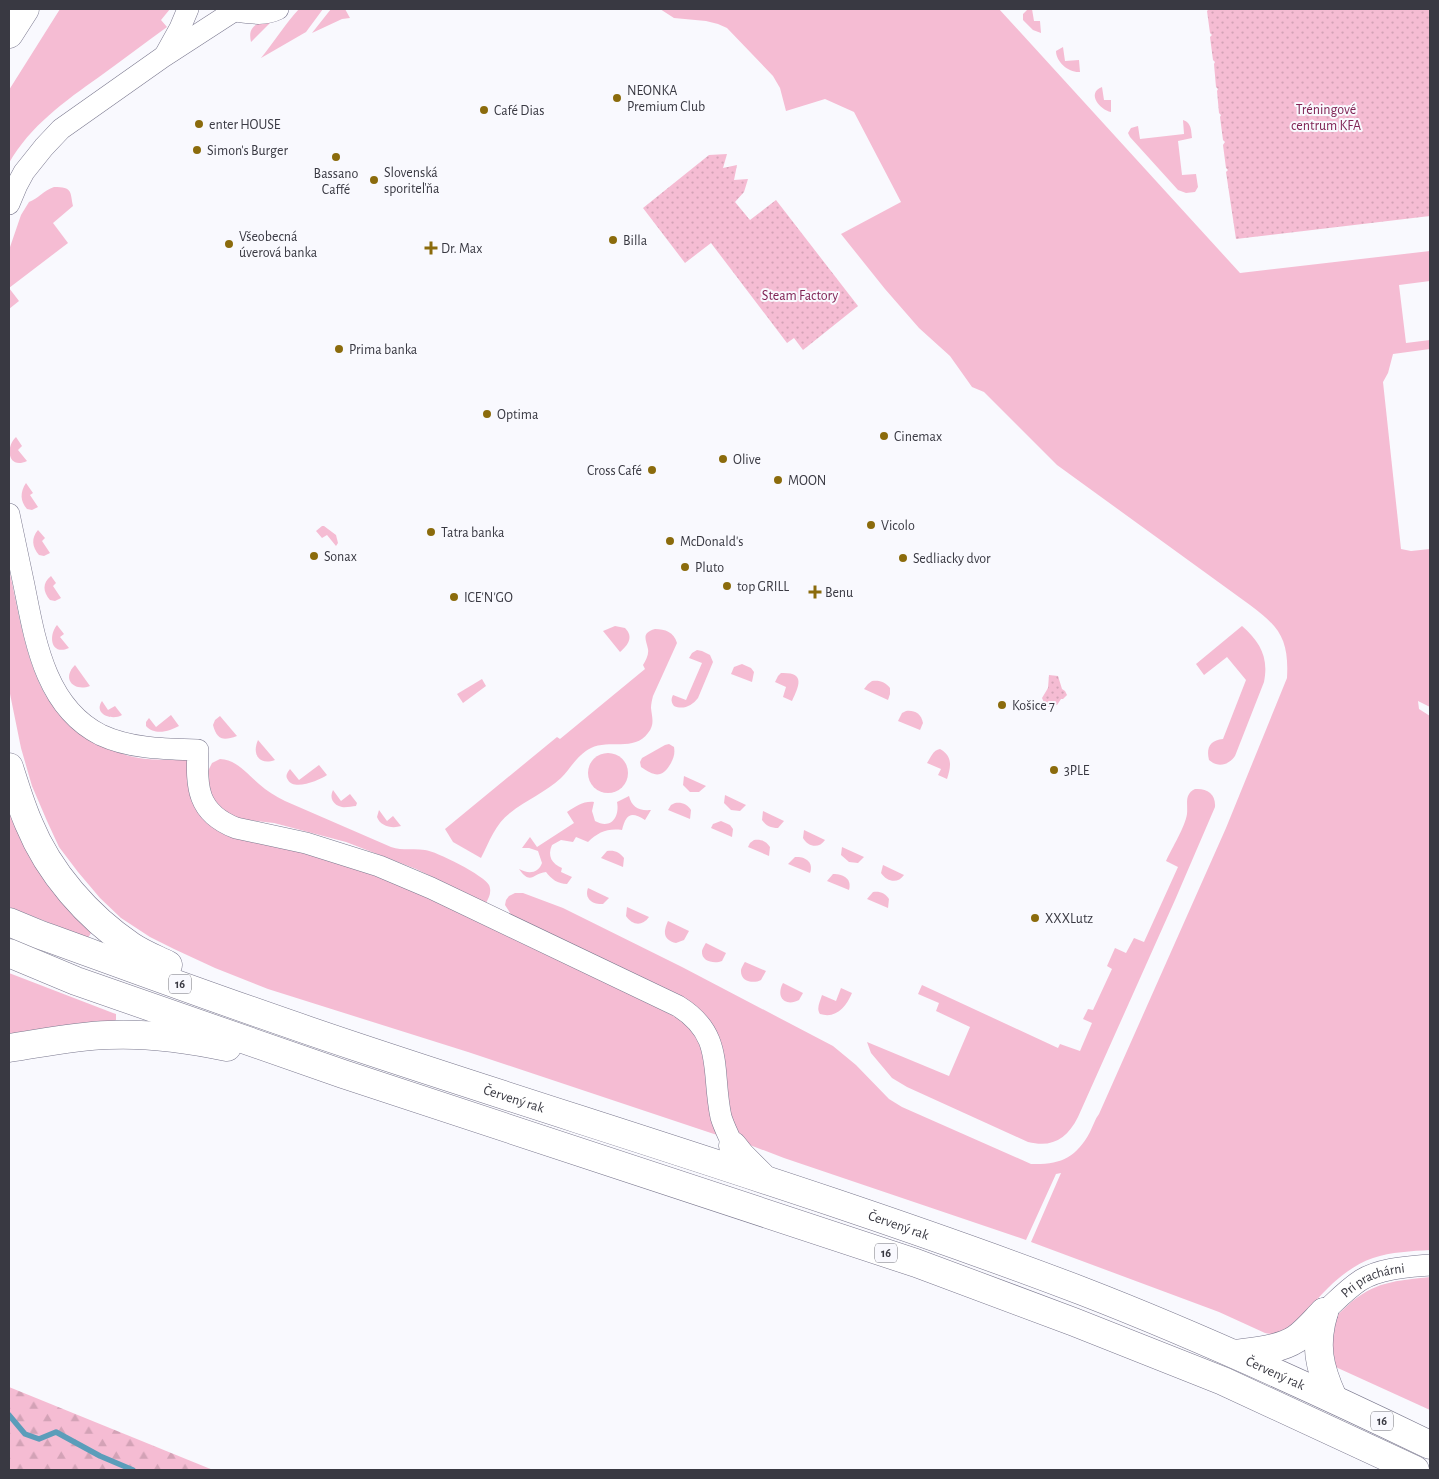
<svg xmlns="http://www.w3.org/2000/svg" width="1439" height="1479" font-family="'Alegreya Sans',sans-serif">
<defs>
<pattern id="forest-firs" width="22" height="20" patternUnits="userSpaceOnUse" patternTransform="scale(1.25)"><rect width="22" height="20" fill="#f5bcd3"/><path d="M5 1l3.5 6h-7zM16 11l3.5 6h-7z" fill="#d3a2b6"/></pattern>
<pattern id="park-dots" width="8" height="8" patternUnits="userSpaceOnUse" patternTransform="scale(1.25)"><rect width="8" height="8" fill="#f5bcd3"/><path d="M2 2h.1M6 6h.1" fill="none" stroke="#d3a2b6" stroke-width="1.8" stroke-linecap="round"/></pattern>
</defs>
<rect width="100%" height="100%" fill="#f9f9fe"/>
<g fill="#f5bcd3">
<path d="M60 9H170L161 20 167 27C144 44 122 60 99 77 65 101 30 126 9 163V90Z"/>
<path d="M299 9H323L306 32 261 58C274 42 285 24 299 9Z"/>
<polygon points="331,9 345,9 350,18 342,19 312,33"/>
<path d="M660 9H999L1240 273 1430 251V281L1399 285 1406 343 1430 340V349L1393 354 1388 373 1383 382 1401 549 1411 551 1430 549V707L1418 701 1419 709 1430 716V1250C1412 1251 1391 1252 1373 1258 1357 1263 1340 1276 1328 1288 1312 1304 1297 1323 1277 1335L1265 1333 1219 1312 1031 1242 1061 1173 1056 1174 1026 1240 784 1158 742 1142 729 1114 717 1038 512 916 505 905 506 900 509 896 515 893H523L563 908 682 967 833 1046 856 1065 889 1099 902 1107 1031 1164C1060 1165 1076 1158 1090 1132 1093 1126 1095 1119 1099 1114L1226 828 1287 678C1289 640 1280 627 1250 605L1057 465 984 392 972 387 950 356 919 328 885 289 841 234 901 202 854 112 825 99 786 111 780 88 773 76 727 28 718 24 706 21 674 18Z"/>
<polygon points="1028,9 1032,9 1034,21 1040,21 1041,33 1033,30 1023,20 1023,14"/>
<path d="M273 20 251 42C247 24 259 23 273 20Z"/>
<path d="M1063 47 1065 61 1079 60 1080 72C1069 73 1056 62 1056 51Z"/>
<path d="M1102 87 1104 100H1111V112C1100 110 1086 93 1102 87Z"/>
<path d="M1183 120C1192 123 1191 131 1192 138L1178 141 1182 175 1196 174 1198 187 1195 192 1186 193 1178 190 1130 137 1128 133 1131 128 1138 126 1140 139 1184 134Z"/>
<path d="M54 187C73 187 70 192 73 206L53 223 68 243 9 288 19 301 9 309V250L21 215 29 202C38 199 44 190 54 187Z"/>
<path d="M16 437 22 446 18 450 27 461C8 470 5 447 16 437Z"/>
<path d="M26 483 33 493 30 495 38 507 32 510 27 509C20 501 20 492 26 483Z"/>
<polygon points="322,526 324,526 336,535 338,543 336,546 327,535 322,538 316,531"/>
<path d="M38 530 45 538 42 541 50 553 44 556 39 555C32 547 31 538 38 530Z"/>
<path d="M9 569C19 612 28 684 61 715 69 722 80 727 90 733 99 739 109 747 119 752 139 762 165 759 187 760L189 789 251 839 380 874 583 971 684 1021 699 1038 720 1136 468 1052 268 989 215 968 174 949 150 937 121 918 100 898 78 872 59 847 47 821 32 786 21 748 9 689Z"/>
<path d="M51 576 56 583 53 586 61 598 55 601 50 600C43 592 42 583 51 576Z"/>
<path d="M57 625 64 634 60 637 69 648C51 656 48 636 57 625Z"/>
<path d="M615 626 625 628C634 637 628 645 620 652L603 631Z"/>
<path d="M1242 626C1260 642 1269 657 1264 682L1235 756C1229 765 1218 768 1209 760 1206 748 1210 740 1223 739L1246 680 1227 657 1204 675 1196 664Z"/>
<path d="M655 629C665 629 674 632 677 643L653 696C652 700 651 704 651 708 652 718 655 724 648 733 634 752 609 739 591 748 577 755 571 768 561 778 546 792 526 800 510 813 496 823 489 842 481 858L453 842 445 829 557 737 560 739 645 669 643 665C646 660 649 655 648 649 646 639 641 633 655 629Z"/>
<path d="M697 650 702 651 710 655 713 662 698 698C692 706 683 710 674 706 671 702 671 699 673 695L686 700 702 663 689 658 692 653Z"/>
<polygon points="742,664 751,668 754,672 752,682 731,674 734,667"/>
<path d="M75 665 90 686C74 692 61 679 75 665Z"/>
<path d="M781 673C806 672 799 686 792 701L783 697 786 687 775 682 778 676Z"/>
<polygon points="482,679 486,686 463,703 457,694"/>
<path d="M872 681C880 680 885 682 890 688V694L888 700 864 689 868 684Z"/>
<path d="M102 701 108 710 115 706 122 715C112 721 93 714 102 701Z"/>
<path d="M906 711C914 710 921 713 923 723L920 730 898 721 902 713Z"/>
<path d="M171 715 179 726C170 731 155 736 146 726V722L149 718 156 727Z"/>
<path d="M220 716 237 736C223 741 217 740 213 725L215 720Z"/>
<path d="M258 740 275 760C258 766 252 753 258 740Z"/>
<path d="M669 744 674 747C675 754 674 757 671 763 662 779 654 776 641 767L640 762 642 758 665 745Z"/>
<path d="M940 749C953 756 951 767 947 779L938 775 941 769 927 763C931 757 933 750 940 749Z"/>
<circle cx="608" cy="773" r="20"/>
<path d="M220 759C237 760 246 773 259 784 267 791 275 796 285 801L391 847C403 851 414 848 425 850 436 851 485 876 489 885 492 892 489 897 486 903L416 869 346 842 274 823 240 819 230 815 213 803 206 775 212 763Z"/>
<path d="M319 765 327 775C320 780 294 791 288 780 285 776 287 773 290 769L299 780Z"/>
<polygon points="684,776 706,786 699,792 690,792 683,785"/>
<path d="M1195 789C1207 788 1216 794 1215 807L1175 900 1078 1117C1067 1139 1052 1148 1028 1142L907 1087 892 1078 871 1053 867 1042 949 1076 970 1027 936 1011 939 1003 918 994 922 985 1058 1048 1060 1044 1080 1051 1092 1023 1083 1019 1088 1009 1093 1010 1112 969 1107 966 1115 948 1126 953 1134 938 1144 942 1178 867 1166 861C1172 848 1185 827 1187 814 1188 804 1184 794 1195 789Z"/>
<path d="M333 790 341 801 350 794 357 803 356 806C352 806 346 808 342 807 333 805 329 798 333 790Z"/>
<polygon points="725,795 746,805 740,811 731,810 724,803"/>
<path d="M629 796C632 807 638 811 651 810L645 820C631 811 626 814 622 830 608 828 598 832 588 842L576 837 573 842 561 840 552 845C547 856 552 864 562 868L561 872 572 877 567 884C558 884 551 879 546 872 533 873 531 886 519 869 528 874 538 874 542 863L538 851 529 848H522L530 837 537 847 574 823 567 812C577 806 583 801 594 802L592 811 595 821C611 830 620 817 617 802Z"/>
<polygon points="9,801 83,922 91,933 88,938 9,907"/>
<path d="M675 803C682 802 687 804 691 810L690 819 668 810 671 805Z"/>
<path d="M379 810 387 821 393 816 401 826C392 829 380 826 377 817Z"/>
<path d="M763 811 784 821 778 828C771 828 766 826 762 820Z"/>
<polygon points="721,821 730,825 733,829 732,837 711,828 713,824"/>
<path d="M804 830 825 840C819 849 808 847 803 838Z"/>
<path d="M754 840C761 839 766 841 770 847L769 856 748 847 750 843Z"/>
<polygon points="842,847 864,857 858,863 849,862 841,855"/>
<path d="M607 851C615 850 619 852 624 858L623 867 601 858Z"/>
<path d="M795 857C805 856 814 862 810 873L788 864Z"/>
<path d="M883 865 904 875C898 884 887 882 881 873Z"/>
<path d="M833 874C844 874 852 879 849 890L827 881Z"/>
<path d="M588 888 609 898 603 904C593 905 584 899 588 888Z"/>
<path d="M873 892C880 891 885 893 889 899L888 908 867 899Z"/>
<path d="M627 907 649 917C642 927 632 925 626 916Z"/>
<path d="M668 921 689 931 684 940 676 943C663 940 663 932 668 921Z"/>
<path d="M706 943 726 953 722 961C715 964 701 962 702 951 702 950 705 944 706 943Z"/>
<path d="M745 962 766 971 761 980C754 984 740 982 741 970 741 969 744 963 745 962Z"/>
<polygon points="9,973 113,1013 116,1014 116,1020 113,1022 9,1037"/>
<path d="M783 983 803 993 799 1000C786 1007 775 998 783 983Z"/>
<path d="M841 988 852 993C846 1007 836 1019 820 1014 816 1008 820 1002 822 995L836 1001Z"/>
<path d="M1430 1277V1410L1329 1364C1330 1353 1331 1331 1334 1321 1336 1315 1343 1310 1347 1306 1374 1281 1396 1281 1430 1277Z"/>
</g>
<polygon fill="url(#forest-firs)" points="9,1387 213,1470 9,1470"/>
<g fill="url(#park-dots)">
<polygon points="1209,9 1430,9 1430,216 1236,239 1226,172 1228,170 1226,168 1223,145 1225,142 1223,140 1220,117 1221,115 1219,113 1217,91 1218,89 1216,87 1214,64 1215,62 1213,60 1210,37 1212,35 1210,33 1207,11"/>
<polygon points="727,154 723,168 737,165 734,180 748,179 744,192 735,202 750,220 776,200 858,306 803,350 794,338 787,343 711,243 685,263 643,208 709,155"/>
<polygon points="1049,675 1058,676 1062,689 1065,691 1067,695 1063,699 1061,699 1057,705 1046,707 1042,698 1048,688"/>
</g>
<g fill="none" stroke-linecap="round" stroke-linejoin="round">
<polyline stroke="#5b9dba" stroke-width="5.5" points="9,1415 25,1434 39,1439 56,1432 100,1456 133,1470"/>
<g stroke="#7a788e" stroke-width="22">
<g id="minor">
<path d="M232 9 235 11C250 13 264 16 278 9"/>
<polyline points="165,55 180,28 188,9"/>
<polyline points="9,204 17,185 24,172 44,147 61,129 163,57 237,9"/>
<path d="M9 514C14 538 19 561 24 585 35 640 45 707 101 735 131 749 166 749 198 750 196 787 197 813 236 828L306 843 379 866 431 888 678 1006C725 1035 711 1071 721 1117 724 1127 729 1136 733 1146"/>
<path id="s1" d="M1324 1312C1336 1301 1347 1289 1361 1280 1381 1268 1407 1267 1430 1265"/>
</g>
</g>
<g stroke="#7a788e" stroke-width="29">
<polyline id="tertiary" points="9,34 25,9"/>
</g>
<g stroke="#7a788e" stroke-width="29">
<g id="trunk">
<path d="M9 767C15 786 21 806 29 824 49 873 88 917 131 946 143 954 156 959 168 965"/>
<path id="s2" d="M9 922 38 934C143 972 248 1011 354 1046 597 1127 843 1200 1082 1291 1201 1337 1316 1390 1430 1445"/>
<polyline points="9,953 76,981 343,1074 916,1263 1074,1322 1223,1381 1415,1470"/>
<path d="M9 1048C42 1043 75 1036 108 1035 148 1033 189 1039 227 1047"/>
<polyline points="733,1146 741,1156 761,1176"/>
<path d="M1324 1312C1314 1345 1319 1367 1333 1398"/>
<path d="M1235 1354C1254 1351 1279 1350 1296 1339 1306 1332 1315 1321 1324 1312"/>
</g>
</g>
<use href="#minor" stroke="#fff" stroke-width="21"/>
<use href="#tertiary" stroke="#fff" stroke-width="28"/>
<use href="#trunk" stroke="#fff" stroke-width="28"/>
</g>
<g fill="#8b6b0c" stroke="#f9f9fe" stroke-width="2">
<circle cx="617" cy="98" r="5"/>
<circle cx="484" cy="110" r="5"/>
<circle cx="199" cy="124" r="5"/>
<circle cx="197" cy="150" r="5"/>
<circle cx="336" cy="157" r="5"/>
<circle cx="374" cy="180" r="5"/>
<circle cx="613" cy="240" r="5"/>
<circle cx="229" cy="244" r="5"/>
<path d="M428.5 240.5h5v5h5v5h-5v5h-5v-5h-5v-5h5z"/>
<circle cx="339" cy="349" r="5"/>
<circle cx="487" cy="414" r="5"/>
<circle cx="884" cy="436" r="5"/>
<circle cx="723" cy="459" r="5"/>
<circle cx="652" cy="470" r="5"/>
<circle cx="778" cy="480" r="5"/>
<circle cx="871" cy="525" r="5"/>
<circle cx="431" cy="532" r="5"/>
<circle cx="670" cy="541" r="5"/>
<circle cx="314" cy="556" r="5"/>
<circle cx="903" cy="558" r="5"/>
<circle cx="685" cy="567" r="5"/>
<circle cx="727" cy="586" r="5"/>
<path d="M812.5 584.5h5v5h5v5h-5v5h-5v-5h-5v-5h5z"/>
<circle cx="454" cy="597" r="5"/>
<circle cx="1002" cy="705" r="5"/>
<circle cx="1054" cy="770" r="5"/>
<circle cx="1035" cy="918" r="5"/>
</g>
<g text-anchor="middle" stroke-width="4" stroke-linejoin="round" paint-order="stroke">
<g fill="#f9f9fe" stroke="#73737a" stroke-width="1">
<rect x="169" y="974.5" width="22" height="19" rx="4"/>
<rect x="875" y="1243.5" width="22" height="19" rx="4"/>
<rect x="1371" y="1411.5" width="22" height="19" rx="4"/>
</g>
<g font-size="12" font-weight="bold" fill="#393942">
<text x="180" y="988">16</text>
<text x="886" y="1257">16</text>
<text x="1382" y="1425">16</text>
</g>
<g font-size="14" fill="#393942" stroke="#f9f9fe" text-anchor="start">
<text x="627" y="95">NEONKA<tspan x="627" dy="16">Premium Club</tspan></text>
<text x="494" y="115">Café Dias</text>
<text x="209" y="129">enter HOUSE</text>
<text x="207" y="155">Simon's Burger</text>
<text x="384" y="177">Slovenská<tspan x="384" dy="16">sporiteľňa</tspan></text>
<text x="336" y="178" text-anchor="middle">Bassano<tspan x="336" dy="16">Caffé</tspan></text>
<text x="239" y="241">Všeobecná<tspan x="239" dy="16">úverová banka</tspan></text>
<text x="623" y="245">Billa</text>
<text x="441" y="253">Dr. Max</text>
<text x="349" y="354">Prima banka</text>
<text x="497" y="419">Optima</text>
<text x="894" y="441">Cinemax</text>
<text x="733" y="464">Olive</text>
<text x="642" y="475" text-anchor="end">Cross Café</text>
<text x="788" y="485">MOON</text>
<text x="881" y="530">Vicolo</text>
<text x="441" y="537">Tatra banka</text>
<text x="680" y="546">McDonald's</text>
<text x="324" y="561">Sonax</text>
<text x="913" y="563">Sedliacky dvor</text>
<text x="695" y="572">Pluto</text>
<text x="737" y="591">top GRILL</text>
<text x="825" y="597">Benu</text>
<text x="464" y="602">ICE'N'GO</text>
<text x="1012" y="710">Košice 7</text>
<text x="1064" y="775">3PLE</text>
<text x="1045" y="923">XXXLutz</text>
</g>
<g font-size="14" fill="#7f2354" stroke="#f9f9fe">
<text x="1326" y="114">Tréningové<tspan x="1326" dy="16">centrum KFA</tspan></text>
<text x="800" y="300">Steam Factory</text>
</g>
<g font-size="14" fill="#393942" stroke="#f9f9fe">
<text dy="5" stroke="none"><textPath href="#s2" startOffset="535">Červený rak</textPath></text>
<text dy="5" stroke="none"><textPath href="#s2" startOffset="940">Červený rak</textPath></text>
<text dy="5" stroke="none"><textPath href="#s1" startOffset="60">Pri prachárni</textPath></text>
<text dy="5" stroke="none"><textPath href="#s2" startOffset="1345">Červený rak</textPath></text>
</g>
</g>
<rect width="1439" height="1479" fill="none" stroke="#393942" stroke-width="20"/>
</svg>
